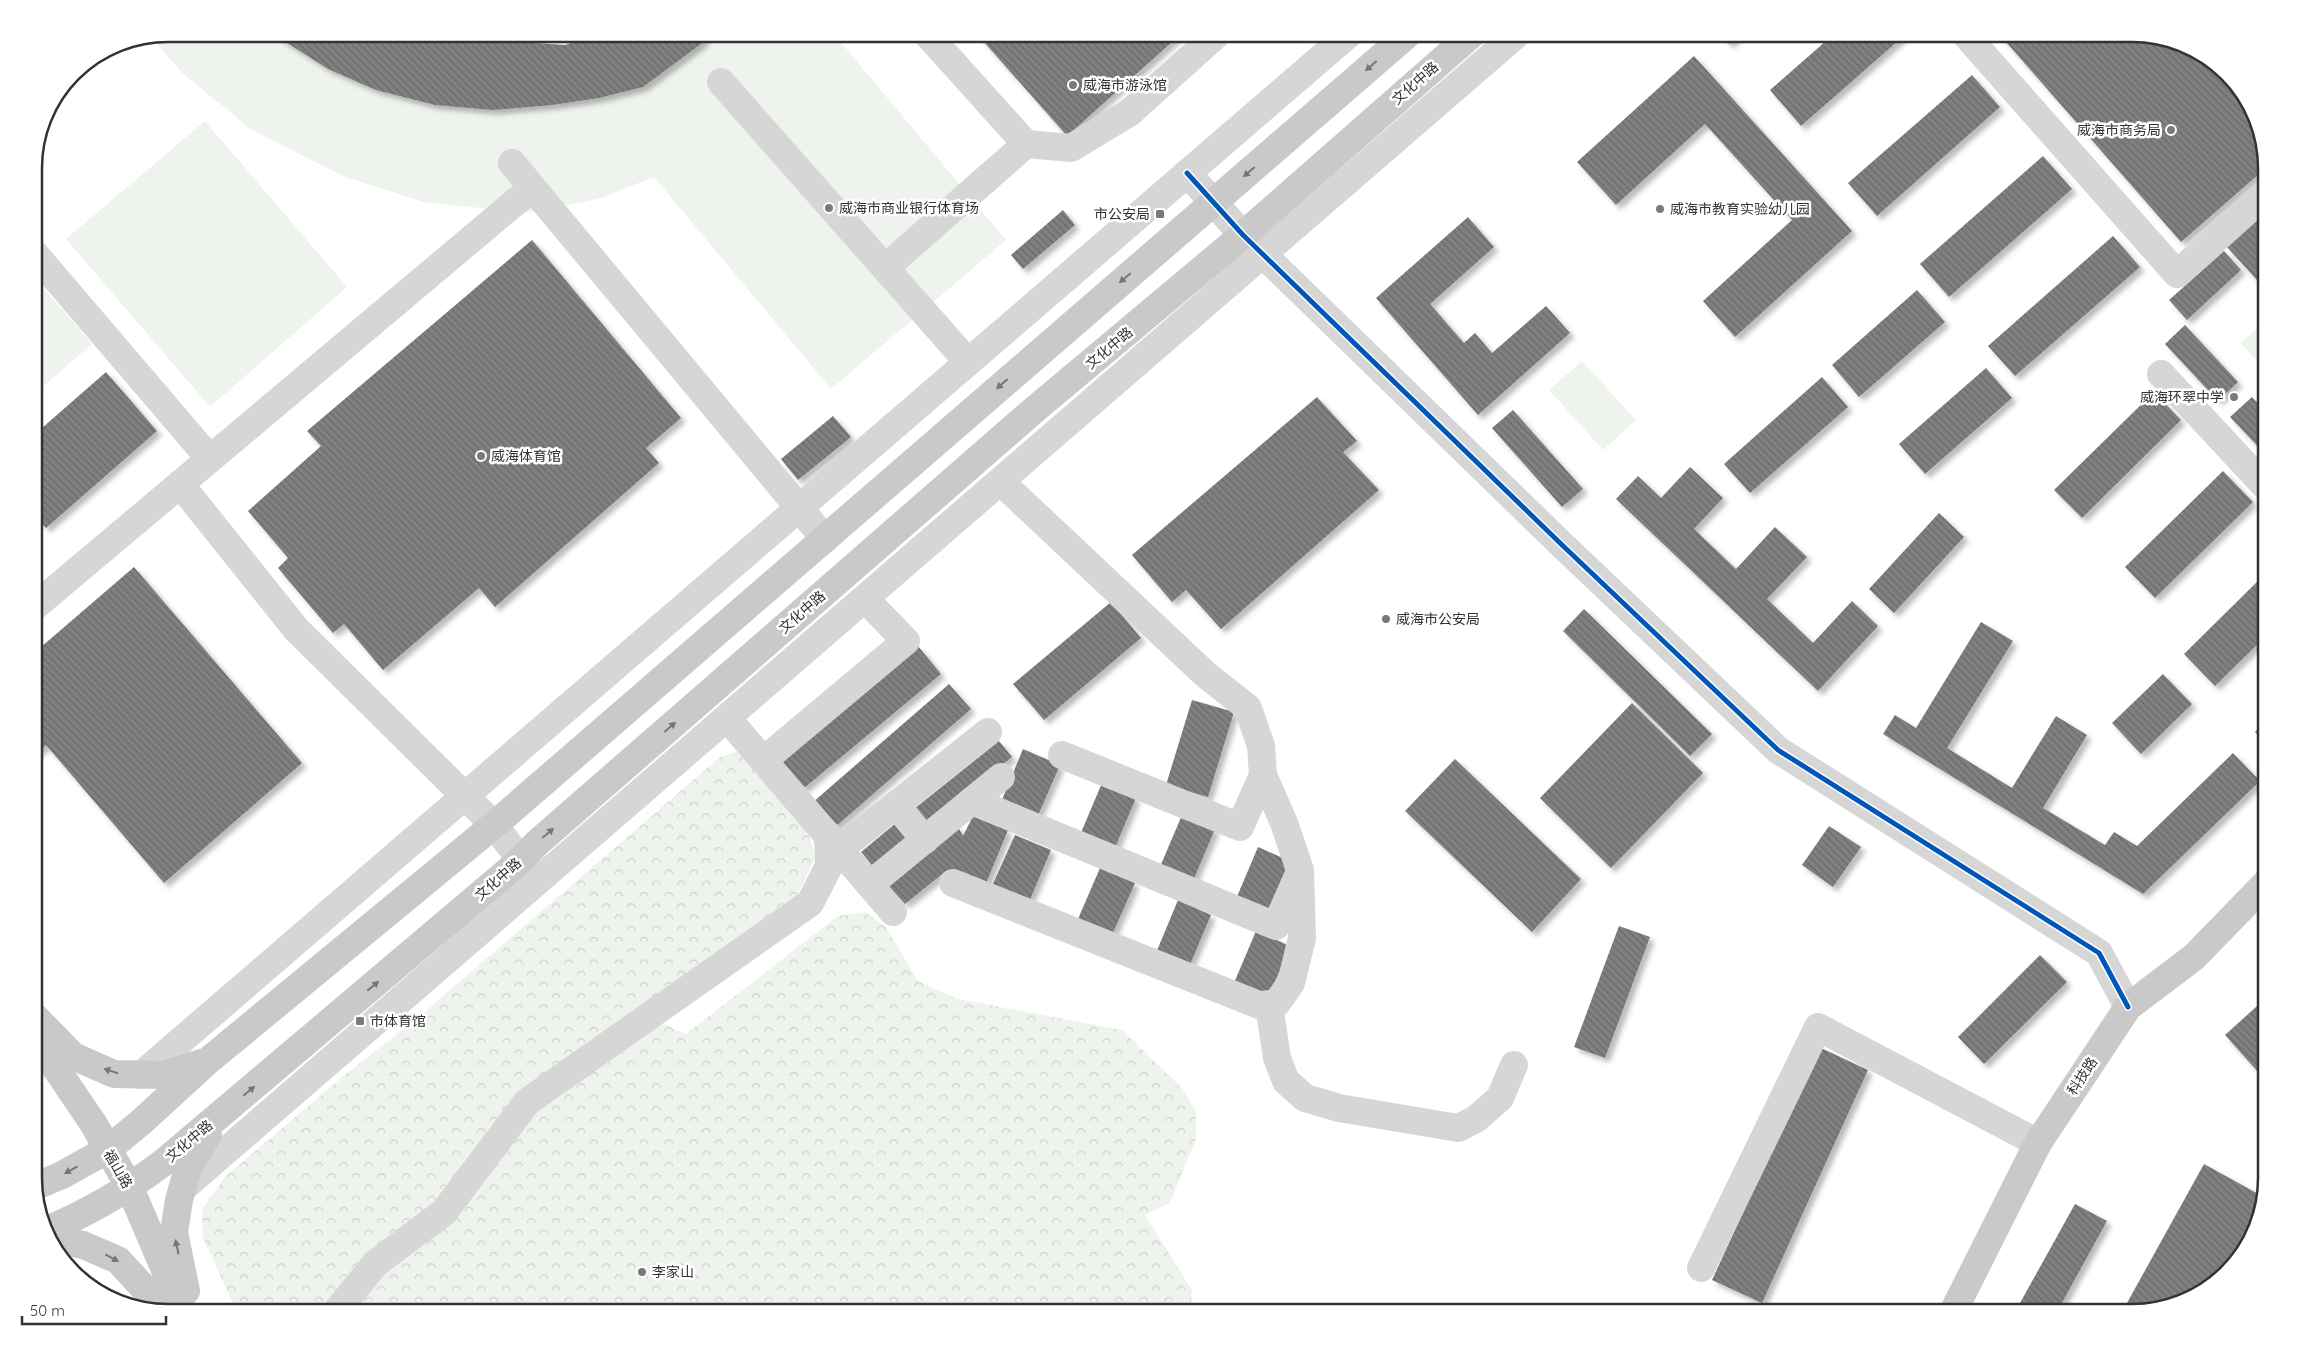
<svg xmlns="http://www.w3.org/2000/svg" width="2301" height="1346" font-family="Quicksand,'Noto Sans SC',sans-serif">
<defs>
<pattern id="forest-crowns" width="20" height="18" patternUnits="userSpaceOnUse" patternTransform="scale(1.25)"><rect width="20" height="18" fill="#eff3ed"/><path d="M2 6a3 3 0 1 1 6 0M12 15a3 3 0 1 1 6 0" fill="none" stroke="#cdd1cc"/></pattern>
<pattern id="building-back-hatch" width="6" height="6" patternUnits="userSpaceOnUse" patternTransform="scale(1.25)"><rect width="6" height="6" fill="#808080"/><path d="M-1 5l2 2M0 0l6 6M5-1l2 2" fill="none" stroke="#696969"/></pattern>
<filter id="shadow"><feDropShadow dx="4.5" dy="4.5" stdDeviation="2.5" flood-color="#0004"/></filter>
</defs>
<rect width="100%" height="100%" fill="#fff"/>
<g fill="#eff3ed">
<polygon points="169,34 834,34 1006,240 831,389 654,177 601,198 526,213 424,202 345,177 252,130 181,72 151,37"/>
<polygon points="205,121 347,287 210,407 66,239"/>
<polygon points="34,277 92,344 34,394"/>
<polygon points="2267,319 2267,372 2241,343"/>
<polygon points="1582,361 1636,420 1603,450 1549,390"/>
</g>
<polygon fill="url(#forest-crowns)" points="742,750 798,807 816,856 787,916 649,1018 686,1034 838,916 865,912 886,927 918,981 958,999 1122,1030 1182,1088 1196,1111 1196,1139 1170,1203 1145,1215 1192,1290 1191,1312 237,1312 203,1238 202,1209 226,1176 347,1073 414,1021 720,757"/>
<g fill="url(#building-back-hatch)" filter="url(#shadow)">
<polygon points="273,34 483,34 507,41 565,45 598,34 708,34 701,44 643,87 599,98 552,105 493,110 435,105 376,90 328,69"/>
<polygon points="977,34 1181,34 1067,136"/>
<polygon points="1721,34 1740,34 1729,44"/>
<polygon points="1834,34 1906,34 1801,126 1770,90"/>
<polygon points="1999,34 2132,34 2200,52 2249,101 2267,160 2267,167 2181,242"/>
<polygon points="1694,56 1852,231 1735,337 1703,301 1792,220 1705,124 1616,205 1577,162"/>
<polygon points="1972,75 2000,107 1877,216 1848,183"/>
<polygon points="2043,156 2072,189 1949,297 1920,264"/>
<polygon points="1063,210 1075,225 1023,269 1011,255"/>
<polygon points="2267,210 2267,291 2227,247"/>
<polygon points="1468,217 1494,247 1430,304 1464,343 1475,333 1492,353 1546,306 1570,333 1478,415 1376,298"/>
<polygon points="2113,236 2140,267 2015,376 1988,346"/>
<polygon points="532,240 681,418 646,448 659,463 495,607 479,588 383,670 344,624 333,633 278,568 288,558 248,511 321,446 307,431"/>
<polygon points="2224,251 2241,270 2187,320 2169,300"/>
<polygon points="1917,290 1945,322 1859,397 1832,365"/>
<polygon points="2185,325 2238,382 2218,401 2165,344"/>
<polygon points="1986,368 2012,398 1925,474 1899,444"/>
<polygon points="106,372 157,431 46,528 34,514 34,435"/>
<polygon points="1822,377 1848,407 1750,493 1724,464"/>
<polygon points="2154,392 2181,420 2082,518 2054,490"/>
<polygon points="1317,397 1357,441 1343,452 1379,490 1221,629 1186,590 1172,602 1132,555"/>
<polygon points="2252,397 2267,413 2267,456 2230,417"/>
<polygon points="1513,410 1583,489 1562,507 1492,428"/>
<polygon points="833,416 851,437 798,480 781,459"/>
<polygon points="1690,467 1723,498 1694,529 1736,569 1775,527 1807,557 1767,599 1813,643 1852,601 1878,626 1818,691 1616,499 1638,476 1661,498"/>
<polygon points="2223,471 2253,502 2155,598 2125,567"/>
<polygon points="1939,513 1964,537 1894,613 1869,589"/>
<polygon points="134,567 302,763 164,883 46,745 34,756 34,653"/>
<polygon points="2267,572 2267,635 2215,686 2184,654"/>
<polygon points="1111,602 1141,638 1044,720 1013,684"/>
<polygon points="1584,609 1712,734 1690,756 1563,631"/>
<polygon points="1981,622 2013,641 1947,748 2012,788 2056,716 2087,735 2043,808 2105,845 2114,832 2137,846 2233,753 2260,781 2143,894 1883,734 1895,715 1916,728"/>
<polygon points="918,646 941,674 803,789 780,761"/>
<polygon points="2163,674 2192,704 2141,754 2112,723"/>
<polygon points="949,684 971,709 834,828 812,803"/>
<polygon points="1192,700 1234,712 1208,797 1166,785"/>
<polygon points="1632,703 1703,773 1611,868 1540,798"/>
<polygon points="2267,720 2267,745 2255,732"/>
<polygon points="999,741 1012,757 926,825 914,809"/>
<polygon points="1023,749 1060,765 1037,818 1001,802"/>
<polygon points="1455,759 1581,879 1532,932 1405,811"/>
<polygon points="1102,783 1136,798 1114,850 1080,835"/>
<polygon points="1182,815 1215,829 1193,881 1160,867"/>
<polygon points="973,816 1008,830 985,886 946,871 905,904 887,885 957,825 963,836"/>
<polygon points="896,823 911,841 876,870 861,852"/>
<polygon points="1829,826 1861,847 1833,887 1802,865"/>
<polygon points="1015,835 1051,850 1029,902 992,886"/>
<polygon points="1258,847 1294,863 1272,914 1236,899"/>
<polygon points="1100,868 1135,883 1113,933 1078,919"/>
<polygon points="1178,900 1211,915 1189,967 1156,953"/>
<polygon points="1619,926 1650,937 1605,1058 1574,1047"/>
<polygon points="1256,931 1290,946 1268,998 1234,983"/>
<polygon points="2040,955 2067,982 1984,1064 1958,1037"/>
<polygon points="2267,997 2267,1082 2225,1035"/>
<polygon points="1819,1047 1868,1070 1762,1303 1712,1280"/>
<polygon points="2204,1164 2262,1196 2249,1245 2200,1294 2133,1312 2122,1312"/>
<polygon points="2075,1204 2107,1221 2057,1312 2015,1312"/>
</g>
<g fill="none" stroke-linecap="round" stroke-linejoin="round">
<g stroke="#d6d6d6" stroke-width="28">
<polyline points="1965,34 2177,274 2267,193"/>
<polyline points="721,82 968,362"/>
<polyline points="1026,144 1071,148 1129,113 1217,34"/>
<polyline points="512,163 825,539"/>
<polyline points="1187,173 1243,235 1560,543 1778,750 2099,953 2128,1007"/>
<polyline points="34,253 210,459"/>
<polyline points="885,268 1026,144 927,34"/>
<polyline points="2161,374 2267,488"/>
<polyline points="180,484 296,629 494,825 521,860"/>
<polyline points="34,607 532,188"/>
<polyline points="727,718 893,912"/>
<polyline points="1062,755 1240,827 1263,775"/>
<polyline points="764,760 906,641 865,599"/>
<polyline points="972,801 1276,926 1297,878"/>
<polyline points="896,805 925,840"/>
<polyline points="854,838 988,732"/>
<polyline points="879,877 1001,777"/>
<polyline points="953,883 1259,1005 1276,1004 1291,983 1302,938 1300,870 1284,823 1263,775 1261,746 1248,708 1205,674 1001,482"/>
<polyline points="1269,1004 1277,1058 1286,1081 1305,1098 1339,1108 1458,1128 1476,1119 1500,1098 1514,1065"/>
<path d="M141 1075C545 730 945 380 1349 34"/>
<polyline points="183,1188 1517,34"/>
<polyline points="1701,1268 1818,1027 2038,1143"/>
<polyline points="336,1312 375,1264 444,1212 527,1102 810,903 829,866 828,835"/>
</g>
<g stroke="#c9c9c9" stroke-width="28">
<polyline points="34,1016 73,1056 114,1074 163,1075 201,1063"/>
<polyline points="34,1036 93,1123 130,1188 183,1312"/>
<polyline points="34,1187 62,1175 107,1150 140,1123 209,1060 494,825 1408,34"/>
<path d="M47 1230C90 1212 127 1190 164 1162L521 860 537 843 1034 410 1243 235 1472 34"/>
<polyline points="50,1238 83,1245 118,1260 165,1311"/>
<polyline points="186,1291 174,1232 179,1200 189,1165 208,1135"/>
<polyline points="1953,1312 2038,1143 2128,1007 2194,957 2267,882"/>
</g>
<g stroke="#fff" stroke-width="8">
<polyline id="cycleway" points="1187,173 1243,235 1560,543 1778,750 2099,953 2128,1007"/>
</g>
<use href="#cycleway" stroke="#0057b8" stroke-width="5"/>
</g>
<defs><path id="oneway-solid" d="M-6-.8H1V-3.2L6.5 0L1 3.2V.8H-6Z" transform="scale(1.25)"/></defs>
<g fill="#767676">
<use href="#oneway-solid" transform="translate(1371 66) rotate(139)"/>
<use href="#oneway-solid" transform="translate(1249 172) rotate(139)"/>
<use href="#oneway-solid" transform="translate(1125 278) rotate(140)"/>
<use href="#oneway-solid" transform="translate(1002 384) rotate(139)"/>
<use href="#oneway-solid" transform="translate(670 727) rotate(-41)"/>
<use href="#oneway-solid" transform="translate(548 833) rotate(-41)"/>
<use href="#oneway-solid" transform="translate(373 986) rotate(-40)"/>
<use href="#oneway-solid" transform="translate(111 1071) rotate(-163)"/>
<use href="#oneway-solid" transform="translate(249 1091) rotate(-40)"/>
<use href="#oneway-solid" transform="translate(71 1170) rotate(151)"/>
<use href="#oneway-solid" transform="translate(177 1247) rotate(-102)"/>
<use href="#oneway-solid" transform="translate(112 1258) rotate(28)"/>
</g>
<g fill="#7a7a7a" stroke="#fff" stroke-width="2">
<circle cx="1073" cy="85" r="5"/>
<circle cx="2171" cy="130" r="5"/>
<circle cx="829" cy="208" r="5"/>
<circle cx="1660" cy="209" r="5"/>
<rect x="1155" y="209" width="10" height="10" rx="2.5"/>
<circle cx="2234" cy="397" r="5"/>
<circle cx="481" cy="456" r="5"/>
<circle cx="1386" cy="619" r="5"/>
<rect x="355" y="1016" width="10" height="10" rx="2.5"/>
<circle cx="642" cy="1272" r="5"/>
</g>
<g text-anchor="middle" stroke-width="5" stroke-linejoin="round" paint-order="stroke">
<g font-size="14" fill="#323232" stroke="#fff">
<text transform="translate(1415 83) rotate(-41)" y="5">文化中路</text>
<text transform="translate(1109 348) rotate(-40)" y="5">文化中路</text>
<text transform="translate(802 612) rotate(-41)" y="5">文化中路</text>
<text transform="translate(498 879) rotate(-41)" y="5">文化中路</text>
<text transform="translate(2082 1076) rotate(-56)" y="5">科技路</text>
<text transform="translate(189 1141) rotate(-40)" y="5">文化中路</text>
<text transform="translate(118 1169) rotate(60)" y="5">福山路</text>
</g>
<g font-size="14" fill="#323232" stroke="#fff" text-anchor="start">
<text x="1083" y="90">威海市游泳馆</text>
<text x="2161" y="135" text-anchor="end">威海市商务局</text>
<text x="839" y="213">威海市商业银行体育场</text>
<text x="1670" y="214">威海市教育实验幼儿园</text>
<text x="1150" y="219" text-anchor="end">市公安局</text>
<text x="2224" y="402" text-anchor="end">威海环翠中学</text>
<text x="491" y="461">威海体育馆</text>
<text x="1396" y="624">威海市公安局</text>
<text x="370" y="1026">市体育馆</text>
<text x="652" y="1277">李家山</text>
</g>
</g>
<path d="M0 0H2301V1346H0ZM168 42H2132A126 126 0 0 1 2258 168V1178A126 126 0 0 1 2132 1304H168A126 126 0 0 1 42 1178V168A126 126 0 0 1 168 42Z" fill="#fff" fill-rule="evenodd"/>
<path fill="none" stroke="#323232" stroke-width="2.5" d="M168 42H2132A126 126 0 0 1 2258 168V1178A126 126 0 0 1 2132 1304H168A126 126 0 0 1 42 1178V168A126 126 0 0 1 168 42Z"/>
<path d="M22 1316v8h144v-8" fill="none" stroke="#323232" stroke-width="2.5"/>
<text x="30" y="1316" font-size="15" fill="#323232" stroke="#ffffff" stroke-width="4" paint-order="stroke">50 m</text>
</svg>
